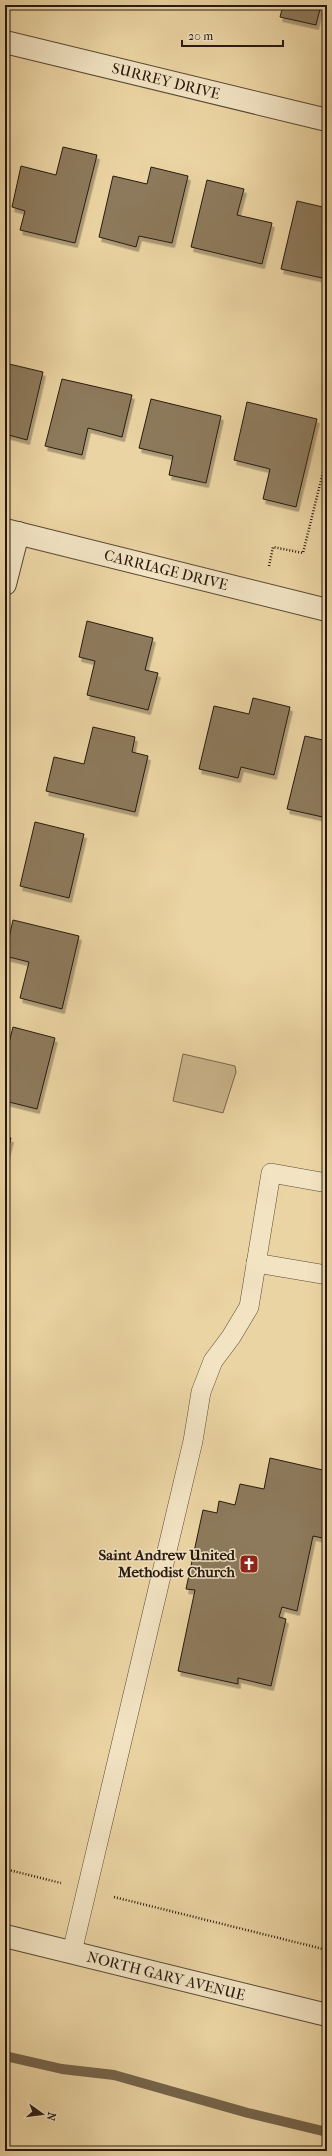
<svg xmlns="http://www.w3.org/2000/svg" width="332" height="2156" font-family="'IM FELL French Canon',serif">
<defs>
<filter id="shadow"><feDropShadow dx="2.5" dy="4.5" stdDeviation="0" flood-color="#0004"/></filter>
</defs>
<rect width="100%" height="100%" fill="#ebd4a3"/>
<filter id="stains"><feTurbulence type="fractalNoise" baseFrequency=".005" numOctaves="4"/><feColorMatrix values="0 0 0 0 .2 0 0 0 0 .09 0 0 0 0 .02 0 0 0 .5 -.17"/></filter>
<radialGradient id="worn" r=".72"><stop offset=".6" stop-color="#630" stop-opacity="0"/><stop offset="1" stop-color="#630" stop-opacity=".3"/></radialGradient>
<polygon fill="#cab48a" stroke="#78664d" points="183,1054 235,1066 236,1072 223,1113 173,1101"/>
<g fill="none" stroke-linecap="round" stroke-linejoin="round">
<polyline stroke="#74634a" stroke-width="10" points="5,2056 62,2069 114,2075 248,2113 327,2132"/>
</g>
<g fill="#8d7a5c" stroke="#271910" filter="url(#shadow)">
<polygon points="283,5 321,5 316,25 280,17"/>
<polygon points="63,147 97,155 75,243 20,230 25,211 12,207 21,166 56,175"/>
<polygon points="151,167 188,176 172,243 139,236 136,247 99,237 113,176 147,184"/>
<polygon points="207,180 244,189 237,215 272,223 262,264 191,247"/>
<polygon points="297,201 327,208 327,279 281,269"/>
<polygon points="5,363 43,372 27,440 5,434"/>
<polygon points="62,379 132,395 122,437 88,428 82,455 45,446"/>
<polygon points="151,399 221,416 206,483 169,475 173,456 139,448"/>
<polygon points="247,402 317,419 296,507 263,499 270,469 234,460"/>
<polygon points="87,621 153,638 145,670 158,673 148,710 87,695 95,661 79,657"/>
<polygon points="253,698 290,707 274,775 241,767 238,778 199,769 214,706 249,714"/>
<polygon points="93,727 135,737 132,752 148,756 135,812 46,791 54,757 84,764"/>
<polygon points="305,736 327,741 327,818 287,809"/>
<polygon points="35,822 84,834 69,898 20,886"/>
<polygon points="13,920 79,936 62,1009 20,998 29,962 5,956"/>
<polygon points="13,1027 55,1038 37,1109 5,1101 5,1058"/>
<polygon points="5,1137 11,1138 5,1161"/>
<polygon points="270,1458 327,1471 327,1539 313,1536 297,1611 282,1607 279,1617 286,1619 271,1686 238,1678 238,1684 178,1671 195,1590 186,1589 203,1510 217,1513 219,1501 235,1505 240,1484 264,1489"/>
</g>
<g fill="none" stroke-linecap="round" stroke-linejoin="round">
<g stroke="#584835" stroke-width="20">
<g id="service">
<polyline points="256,1263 327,1275"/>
<polyline points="72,1952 193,1441 201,1392 213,1361 231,1337 249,1307 271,1173 327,1183"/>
</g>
</g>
<g stroke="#584835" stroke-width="24">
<g id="minor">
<polyline points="5,42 327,120"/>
<polyline points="5,530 327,610"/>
<polyline points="5,584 18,533"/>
</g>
</g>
<g stroke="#584835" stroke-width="24">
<polyline id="tertiary" points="5,1936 327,2015"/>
</g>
<g stroke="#271910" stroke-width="2.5" stroke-dasharray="1 2" stroke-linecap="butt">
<polyline points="269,566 273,547 303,553 327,456"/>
<polyline points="5,1869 61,1883"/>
<polyline points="114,1897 327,1950"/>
</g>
<use href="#service" stroke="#f2e3c3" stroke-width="19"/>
<use href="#minor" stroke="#f2e3c3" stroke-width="22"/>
<use href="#tertiary" stroke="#f2e3c3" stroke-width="22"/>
</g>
<defs>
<g id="church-square" transform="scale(1)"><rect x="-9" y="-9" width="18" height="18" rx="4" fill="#8f2418" stroke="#f2e3c3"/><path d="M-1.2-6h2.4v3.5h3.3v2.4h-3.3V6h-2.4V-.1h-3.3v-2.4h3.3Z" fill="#fff"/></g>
</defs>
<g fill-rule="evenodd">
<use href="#church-square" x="249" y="1564"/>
</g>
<g text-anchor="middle" stroke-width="3" stroke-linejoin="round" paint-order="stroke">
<g font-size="15" fill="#271910" stroke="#f2e3c3">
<text transform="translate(166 81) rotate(14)" y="5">SURREY DRIVE</text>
<text transform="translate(166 570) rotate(14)" y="5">CARRIAGE DRIVE</text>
<text transform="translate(166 1976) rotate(14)" y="5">NORTH GARY AVENUE</text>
</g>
<g font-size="15" font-weight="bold" fill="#271910" stroke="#f2e3c3" text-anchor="end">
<text x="235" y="1560">Saint Andrew United<tspan x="235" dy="17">Methodist Church</tspan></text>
</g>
</g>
<rect width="332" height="2156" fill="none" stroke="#ebd4a3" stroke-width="20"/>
<rect x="6" y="6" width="320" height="2144" fill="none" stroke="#271910" stroke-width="2"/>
<rect x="10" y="10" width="312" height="2136" fill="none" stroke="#271910"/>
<g transform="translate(42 2114) rotate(104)" stroke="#f2e3c3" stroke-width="3" paint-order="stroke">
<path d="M0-3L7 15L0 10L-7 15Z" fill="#271910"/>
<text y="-6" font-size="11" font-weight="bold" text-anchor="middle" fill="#271910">N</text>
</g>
<path d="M182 40v6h101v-6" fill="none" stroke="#271910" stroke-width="2"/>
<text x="188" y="40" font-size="12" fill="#271910" stroke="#f2e3c3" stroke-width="3" paint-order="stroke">20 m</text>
<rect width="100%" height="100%" filter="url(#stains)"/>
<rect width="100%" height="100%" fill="url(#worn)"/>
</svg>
